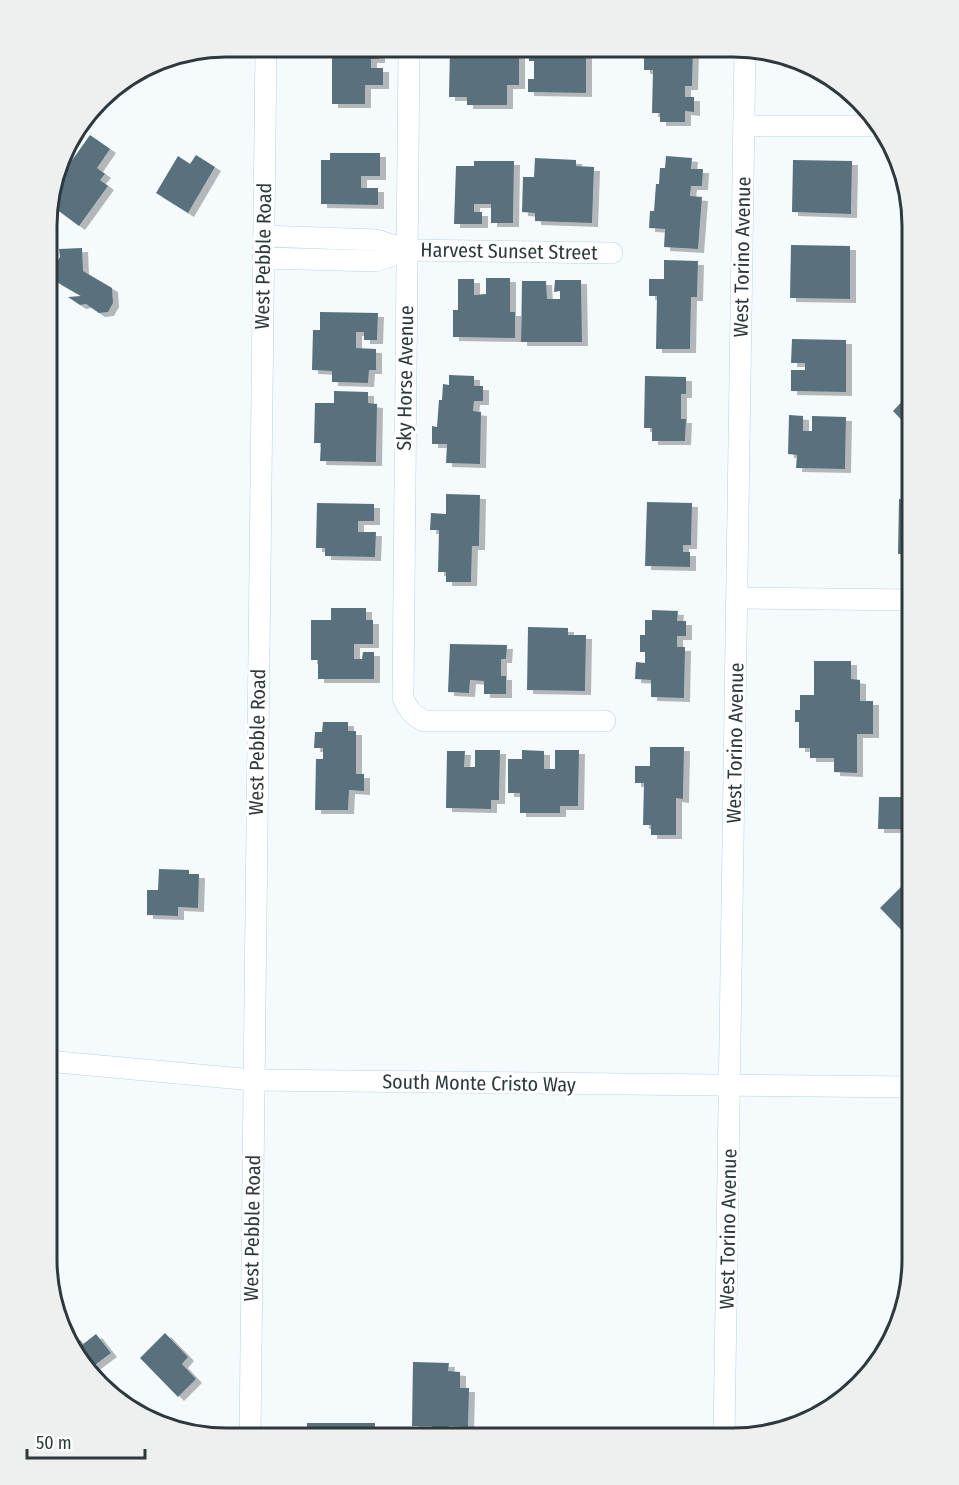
<svg xmlns="http://www.w3.org/2000/svg" width="959" height="1485" font-family="'Fira Sans Condensed',sans-serif">
<defs>
<filter id="shadow"><feDropShadow dx="6" dy="4" stdDeviation="0" flood-color="#0004"/></filter>
</defs>
<rect width="100%" height="100%" fill="#f5fafd"/>
<g fill="#58717b" filter="url(#shadow)">
<polygon points="340,47 379,47 379,59 371,59 371,68 383,68 383,85 365,85 365,104 332,104 332,52 340,52"/>
<polygon points="450,47 507,47 507,52 519,52 519,85 507,85 507,105 467,105 467,97 449,97"/>
<polygon points="529,47 551,47 551,56 565,56 565,48 586,48 586,93 528,92 528,79 534,79 534,61 529,61"/>
<polygon points="660,48 693,48 692,86 685,86 685,97 694,97 694,112 685,111 685,122 660,122 660,113 652,113 653,70 644,70 644,53 660,53"/>
<polygon points="90,135 110,149 97,168 105,174 100,180 108,186 79,226 48,203 53,187"/>
<polygon points="330,153 380,153 380,176 361,176 361,188 378,188 378,205 321,204 321,160 330,160"/>
<polygon points="196,155 215,167 188,213 156,193 178,156 190,164"/>
<polygon points="666,156 692,158 691,169 703,169 702,186 691,186 690,196 702,197 698,249 664,247 665,229 649,228 650,211 654,211 656,184 659,184 660,168 665,168"/>
<polygon points="535,158 576,160 576,166 594,167 592,223 535,221 535,213 522,212 523,177 534,177"/>
<polygon points="793,160 852,161 851,214 792,212"/>
<polygon points="474,161 514,161 513,223 491,223 491,204 474,204 474,212 482,212 482,224 454,224 456,166 474,166"/>
<polygon points="904,188 905,188 912,229 903,229"/>
<polygon points="791,245 850,246 850,299 790,298"/>
<polygon points="82,248 83,271 112,288 113,303 108,312 99,313 86,304 80,305 68,297 81,296 55,281 54,266 60,257 59,249"/>
<polygon points="664,260 698,261 697,297 691,297 690,349 656,349 657,296 649,296 649,279 664,279"/>
<polygon points="903,267 912,268 912,320 902,319"/>
<polygon points="486,278 510,278 510,312 515,312 515,338 453,337 453,310 458,310 458,279 474,279 474,295 486,294"/>
<polygon points="555,280 581,280 582,342 521,342 522,281 546,281 547,299 560,299 560,291 554,292"/>
<polygon points="320,312 378,313 377,340 364,340 364,332 356,332 356,348 376,349 376,370 369,370 368,383 332,382 332,371 312,370 313,330 320,330"/>
<polygon points="792,339 846,340 846,392 791,391 791,370 805,370 805,363 791,363"/>
<polygon points="449,375 474,376 474,386 483,386 483,401 474,401 473,411 481,412 480,464 446,463 447,444 432,444 432,426 437,427 439,400 442,400 443,384 449,385"/>
<polygon points="645,376 686,377 686,394 681,394 681,419 686,419 685,441 652,441 652,428 644,428"/>
<polygon points="334,391 368,392 368,403 377,404 376,462 320,461 321,443 314,443 315,403 334,403"/>
<polygon points="912,391 912,431 893,411"/>
<polygon points="789,415 803,416 803,431 812,431 812,416 846,417 845,469 796,468 797,455 788,454"/>
<polygon points="446,494 480,495 479,546 472,546 471,582 446,582 446,572 438,572 439,530 430,530 431,513 446,514"/>
<polygon points="899,499 912,500 912,554 898,554"/>
<polygon points="647,502 692,503 691,545 683,545 683,552 690,552 690,567 645,566"/>
<polygon points="317,503 374,504 374,521 358,521 358,532 376,532 375,557 325,556 325,548 316,548"/>
<polygon points="331,608 366,608 366,620 373,620 373,644 354,644 354,659 362,659 363,652 374,652 374,679 318,679 318,660 311,660 311,620 331,620"/>
<polygon points="652,610 678,611 677,621 686,621 686,636 677,636 677,647 685,647 684,698 651,697 651,680 635,679 636,662 645,663 645,652 640,652 640,635 645,635 645,620 652,620"/>
<polygon points="528,627 568,628 568,635 586,635 585,691 527,690"/>
<polygon points="450,644 507,645 506,659 501,659 501,676 506,676 506,694 484,694 484,681 470,680 469,693 448,692"/>
<polygon points="814,661 851,661 851,679 860,680 860,701 873,701 873,734 857,734 857,773 834,772 834,758 810,758 810,748 799,748 799,722 795,722 795,710 800,710 800,695 814,695"/>
<polygon points="323,722 348,722 348,731 356,731 356,774 364,774 364,791 349,790 348,810 315,810 316,759 323,759 323,748 314,748 315,732 322,732"/>
<polygon points="650,747 684,747 683,799 676,798 676,835 651,835 651,825 643,825 644,783 635,783 635,766 650,766"/>
<polygon points="475,750 500,750 499,800 491,800 491,809 446,808 447,751 465,751 464,767 475,767"/>
<polygon points="522,750 544,751 544,769 555,769 555,750 579,750 578,806 560,806 560,813 520,813 520,793 508,793 508,759 522,759"/>
<polygon points="879,797 912,797 912,829 878,829"/>
<polygon points="159,869 189,870 189,874 199,874 198,908 178,907 178,916 147,915 147,890 158,890"/>
<polygon points="912,876 912,941 880,908"/>
<polygon points="165,1333 188,1357 182,1364 196,1379 178,1397 140,1358"/>
<polygon points="96,1334 111,1353 91,1368 70,1340 75,1336 82,1345"/>
<polygon points="413,1362 449,1363 448,1371 460,1372 460,1388 469,1388 468,1427 449,1426 449,1438 432,1438 432,1426 412,1426"/>
<rect x="307" y="1423" width="68" height="14"/>
</g>
<g fill="none" stroke-linecap="round" stroke-linejoin="round">
<g stroke="#b7d3de" stroke-width="22">
<g id="minor">
<path d="M409 47 403 698C408 710 413 715 424 721H605"/>
<polyline points="744,126 875,126"/>
<polyline points="264,236 376,240 407,250 612,253"/>
<polyline points="263,258 376,261 407,250"/>
<polyline points="737,598 912,600"/>
<polyline points="47,1061 253,1080 912,1087"/>
<polyline points="250,1437 266,47"/>
<polyline points="724,1438 745,48"/>
</g>
</g>
<use href="#minor" stroke="#fff" stroke-width="21"/>
</g>
<g text-anchor="middle" stroke-width="6" stroke-linejoin="round" paint-order="stroke">
<g font-size="20" fill="#2e393d" stroke="#fff">
<text transform="translate(509 251) rotate(1)" y="7">Harvest Sunset Street</text>
<text transform="translate(263 256) rotate(-89)" y="7">West Pebble Road</text>
<text transform="translate(742 257) rotate(-89)" y="7">West Torino Avenue</text>
<text transform="translate(405 378) rotate(-89)" y="7">Sky Horse Avenue</text>
<text transform="translate(257 742) rotate(-89)" y="7">West Pebble Road</text>
<text transform="translate(735 743) rotate(-89)" y="7">West Torino Avenue</text>
<text transform="translate(479 1083) rotate(1)" y="7">South Monte Cristo Way</text>
<text transform="translate(252 1228) rotate(-89)" y="7">West Pebble Road</text>
<text transform="translate(728 1229) rotate(-89)" y="7">West Torino Avenue</text>
</g>
</g>
<path d="M0 0H959V1485H0ZM226 57H733A169 169 0 0 1 902 226V1259A169 169 0 0 1 733 1428H226A169 169 0 0 1 57 1259V226A169 169 0 0 1 226 57Z" fill="#eeefef" fill-rule="evenodd"/>
<path fill="none" stroke="#2e393d" stroke-width="3" d="M226 57H733A169 169 0 0 1 902 226V1259A169 169 0 0 1 733 1428H226A169 169 0 0 1 57 1259V226A169 169 0 0 1 226 57Z"/>
<path d="M27 1449v9h118v-9" fill="none" stroke="#2e393d" stroke-width="3"/>
<text x="36" y="1449" font-size="18" fill="#2e393d" stroke="#ffffff" stroke-width="4.5" paint-order="stroke">50 m</text>
</svg>
